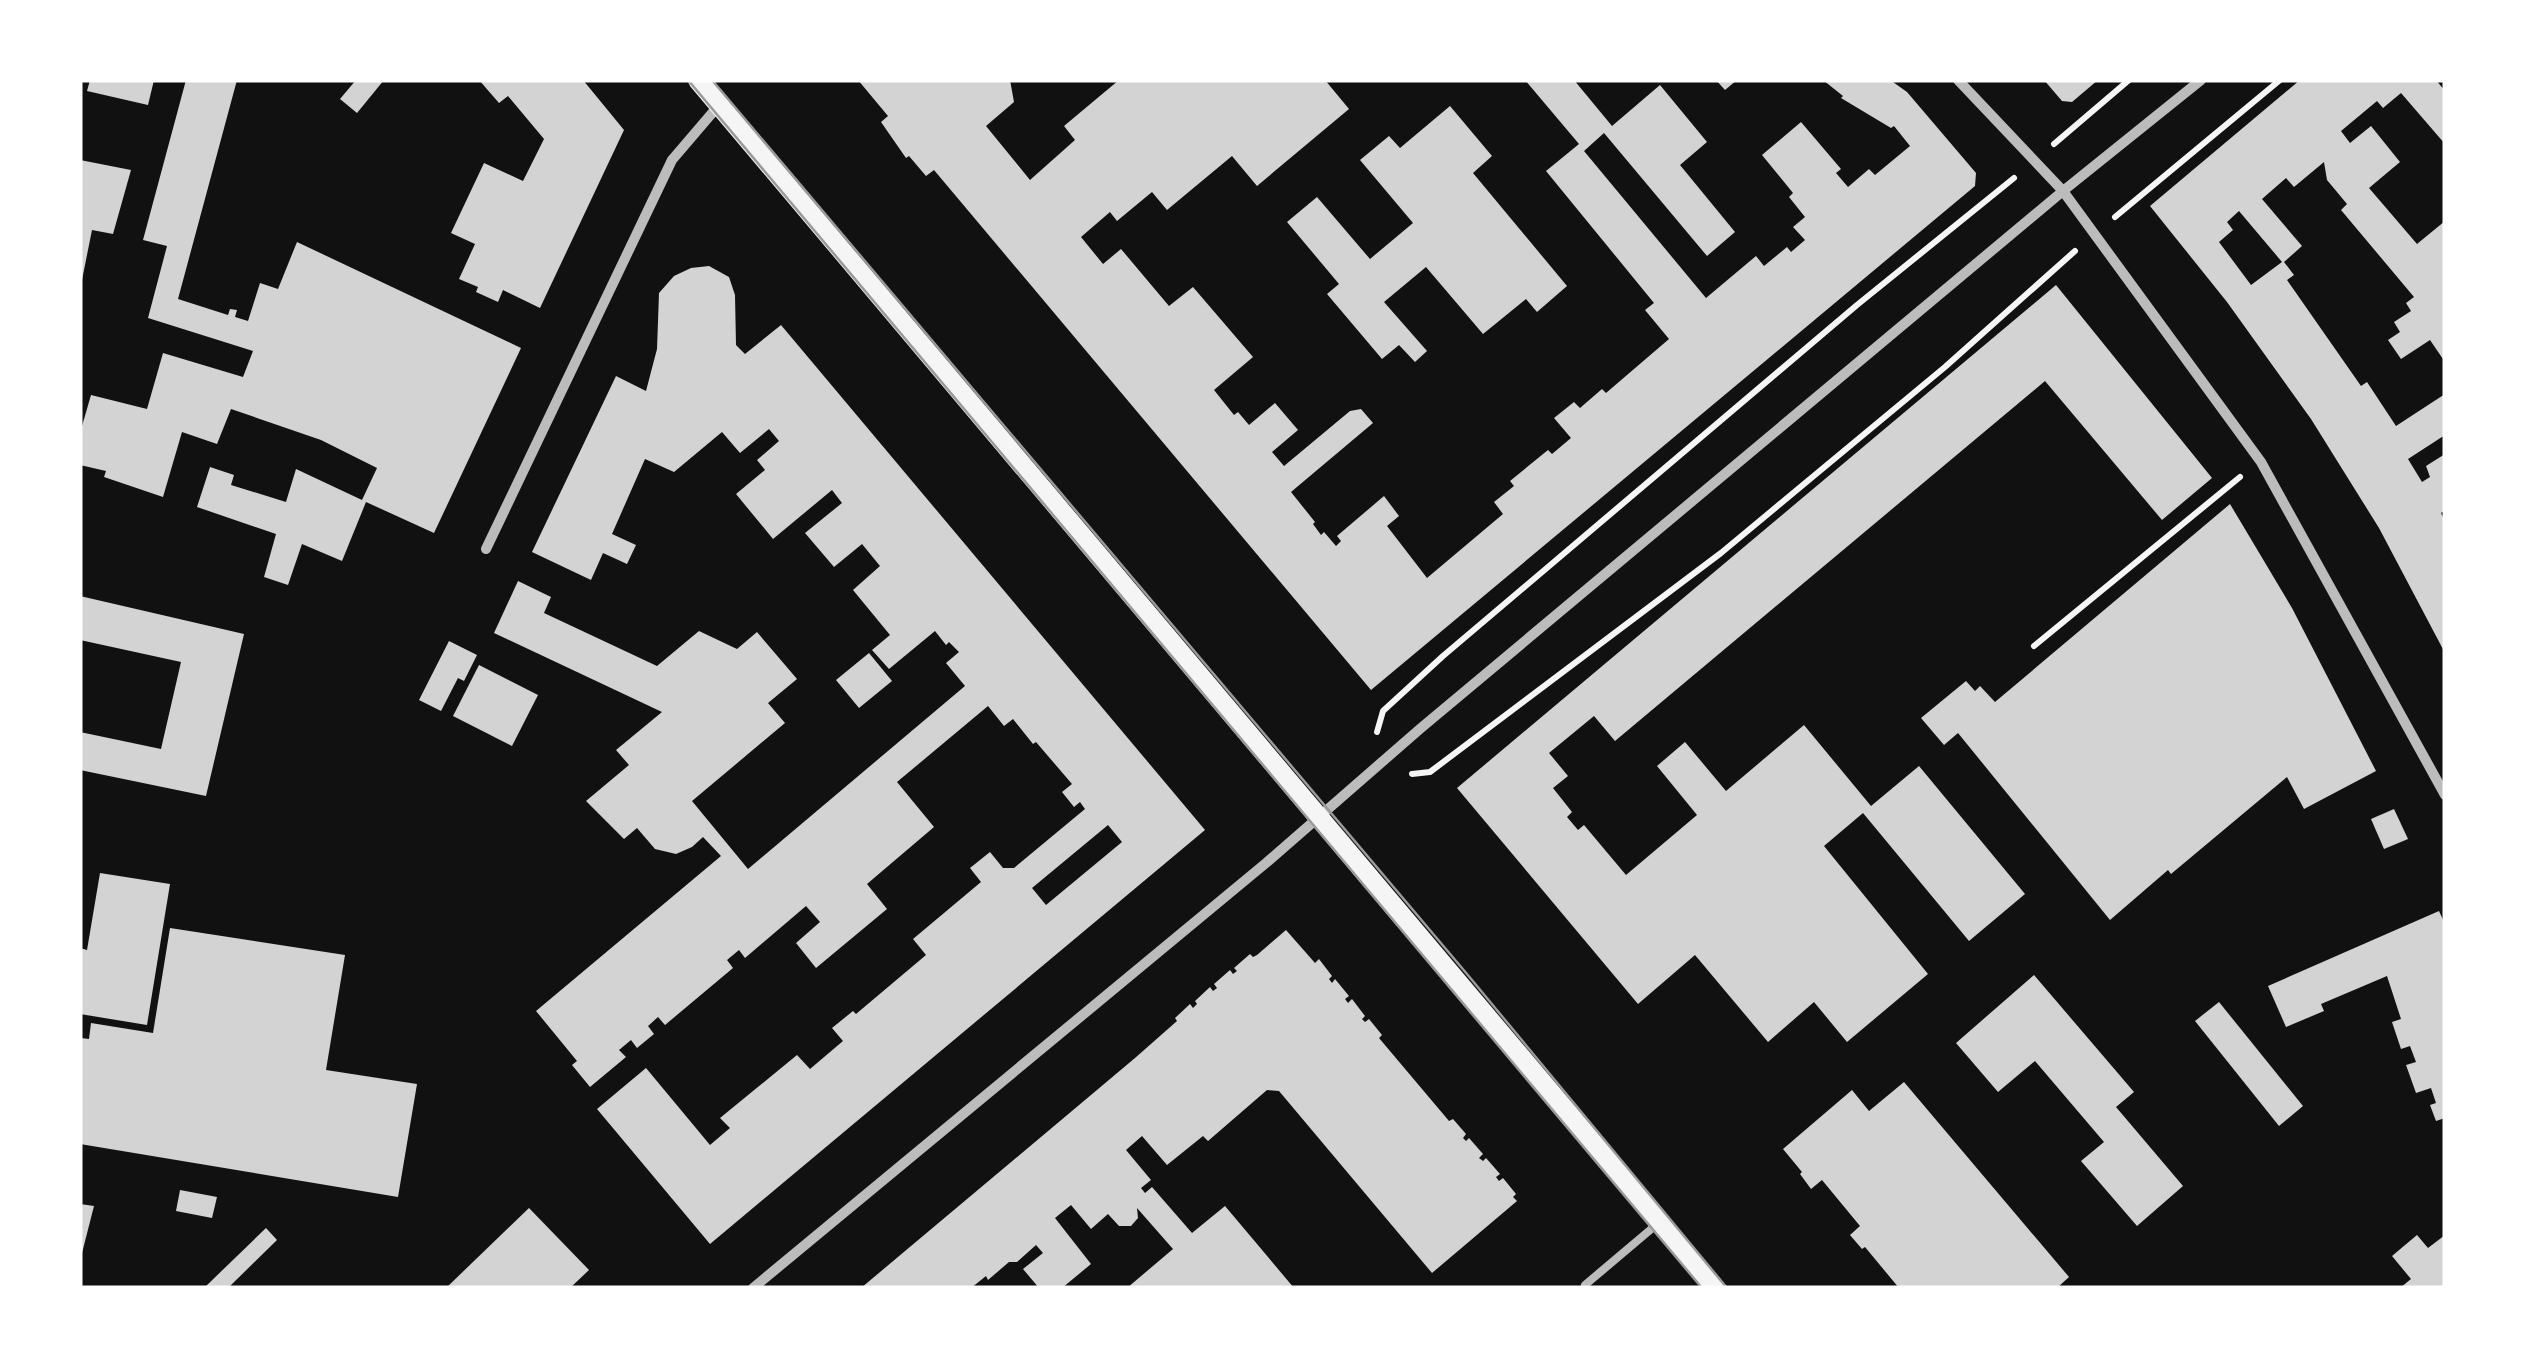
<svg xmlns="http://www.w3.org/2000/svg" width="2525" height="1368" font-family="Rubik,sans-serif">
<rect width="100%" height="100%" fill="#111"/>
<g fill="#d3d3d3" fill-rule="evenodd">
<polygon points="90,80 154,80 148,105 87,91"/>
<polygon points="186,80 237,80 178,299 228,315 230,309 237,310 235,317 248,321 260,283 278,289 297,242 521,348 434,533 366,502 342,561 302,544 288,585 264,577 276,534 197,507 210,467 234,475 231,485 286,502 296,469 362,500 377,468 321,440 231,409 217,444 182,432 163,497 104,477 106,471 80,465 80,433 91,395 147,409 163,353 243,377 253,351 148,318 167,246 143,240"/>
<polygon points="356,80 384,80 357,113 340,99"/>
<polygon points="479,80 583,80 624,130 540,308 503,290 498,302 476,292 478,287 459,279 475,244 451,233 484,163 523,181 544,139 508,96 499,103"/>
<polygon points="858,80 1010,80 1014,102 986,126 1030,180 1075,140 1064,126 1119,80 1325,80 1349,109 1257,186 1232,156 1167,210 1152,192 1117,221 1110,212 1081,237 1103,264 1121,249 1169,306 1193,287 1253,357 1214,390 1234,415 1238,412 1249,425 1275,403 1298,430 1272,452 1284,466 1350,411 1361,409 1373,423 1291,492 1315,522 1313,524 1321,535 1324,532 1336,546 1341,541 1337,536 1384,496 1399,516 1387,526 1427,578 1503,514 1494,502 1514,486 1510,481 1548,450 1552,454 1571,438 1554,418 1574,402 1580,408 1602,389 1606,393 1669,339 1645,310 1654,303 1546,171 1579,144 1525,80 1574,80 1612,126 1660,85 1707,142 1680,165 1735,232 1707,256 1604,133 1584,151 1706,298 1756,256 1764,266 1787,247 1791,252 1805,240 1793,227 1805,217 1789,197 1793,193 1762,155 1801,122 1841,169 1836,173 1848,187 1869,169 1875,175 1910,146 1894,126 1891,128 1841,98 1843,96 1823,80 1893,82 1907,92 1976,173 1975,186 1371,690 934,170 926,176 909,156 906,158 881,122 888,116"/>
<polygon points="1716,80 1737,80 1725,90"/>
<polygon points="2044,80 2098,80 2072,102 2062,101"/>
<path d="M2300 80H2436L2445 91V144L2401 93 2383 108 2377 101 2341 131 2350 143 2371 126 2400 162 2369 188 2417 244 2445 221V362L2430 340 2401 359 2388 340 2400 332 2394 322 2411 311 2406 303 2414 297 2341 210 2347 204 2327 180 2324 162 2294 187 2286 178 2262 199 2302 246 2284 262 2294 275 2287 280 2361 386 2367 382 2396 426 2445 394V435L2408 459 2422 482 2430 477 2426 466 2445 454V510L2441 513 2445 521V653L2379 528 2311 419 2227 302 2150 206ZM2239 211 2282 262 2251 285 2219 242 2233 230 2227 222Z"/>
<polygon points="1450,106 1492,156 1473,173 1567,286 1537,312 1526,299 1483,334 1426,267 1384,302 1427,351 1415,362 1399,345 1382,359 1327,294 1339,284 1287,222 1317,197 1370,259 1413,223 1360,160 1389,136 1400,148"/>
<polygon points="80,160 131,170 113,234 92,230 82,280"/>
<path d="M709 266 729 277 735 295 736 345 745 354 781 325 1205 830 710 1244 597 1109 646 1068 710 1145 730 1128 720 1118 797 1055 810 1069 843 1041 832 1028 853 1011 856 1014 926 955 913 939 981 882 970 868 990 852 1003 868H1014L1085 809 1080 802 1074 807 1062 792 1072 784 1036 742 1033 744 1013 719 1004 726 988 706 897 782 934 827 867 884 887 909 816 968 796 943 820 922 806 906 745 958 739 950 727 960 733 968 665 1025 658 1017 648 1026 654 1034 637 1048 631 1040 619 1050 626 1057 590 1087 572 1065 577 1061 536 1011 721 856 703 837 692 847 676 854 655 849 637 828 624 839 586 801 629 765 616 750 662 712 494 633 518 581 551 597 544 613 657 666 699 631 737 649 757 632 797 679 768 703 785 723 692 801 748 869 965 686 946 663 959 652 949 642 946 645 935 631 889 669 872 650 890 635 853 590 880 566 862 544 834 567 805 533 842 503 832 490 773 539 736 494 765 470 757 460 779 441 769 429 740 453 722 432 674 472 645 459 612 534 636 545 627 564 603 553 591 580 532 552 616 376 646 391 657 349 659 293 674 276 691 268ZM1108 825 1122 842 1046 905 1032 888Z"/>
<polygon points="2056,285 2212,478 2162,520 2045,381 1615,741 1594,716 1549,753 1568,776 1553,788 1572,812 1567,817 1578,830 1584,825 1626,875 1697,815 1657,766 1685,742 1726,791 1804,725 1871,806 1919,766 2025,894 1969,941 1863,813 1824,846 1928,974 1847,1042 1814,1002 1768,1042 1695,955 1638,1004 1457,788"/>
<polygon points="2230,504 2292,608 2376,771 2304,809 2287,777 2171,874 2168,870 2110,920 1958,733 1944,745 1921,718 1966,681 1975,691 1980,686 1995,702"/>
<polygon points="80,596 244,634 206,796 80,770 80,732 161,749 181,662 80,640"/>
<polygon points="449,641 477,655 464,681 458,678 441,711 419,700"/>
<polygon points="869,653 892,681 859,708 836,680"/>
<polygon points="479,665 538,695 512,746 453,716"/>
<polygon points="2394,809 2408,839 2384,849 2371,819"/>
<polygon points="100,873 170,884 147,1025 80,1014 80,948 87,950"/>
<polygon points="2439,911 2445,924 2445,1118 2436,1121 2430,1105 2436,1103 2431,1088 2416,1093 2406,1065 2416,1062 2410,1046 2401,1049 2392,1022 2401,1019 2387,976 2321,1004 2324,1011 2286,1027 2268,986"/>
<polygon points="170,928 345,955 326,1070 417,1084 398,1197 80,1144 81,1038 89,1039 91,1023 153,1033"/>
<polygon points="1286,930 1315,963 1319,959 1332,976 1329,979 1332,983 1335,979 1349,996 1345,999 1348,1003 1352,999 1365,1016 1362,1019 1365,1022 1369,1019 1382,1035 1379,1038 1449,1121 1453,1119 1466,1134 1463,1138 1466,1141 1469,1138 1483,1154 1479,1158 1483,1161 1486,1158 1500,1174 1496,1177 1499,1181 1503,1178 1516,1194 1513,1197 1517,1201 1432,1273 1279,1091 1267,1090 1208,1141 1203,1136 1167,1165 1142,1136 1126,1150 1151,1180 1141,1188 1145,1193 1152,1187 1192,1233 1225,1206 1294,1288 1127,1288 1173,1249 1137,1208 1138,1218 1131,1226 1119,1226 1108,1214 1091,1229 1071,1205 1055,1218 1091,1264 1062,1288 1039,1288 1023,1269 1043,1253 1036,1245 1017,1262 1009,1262 988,1280 986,1276 971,1288 861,1288 1135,1058 1177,1021 1175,1018 1190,1004 1193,1008 1197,1004 1195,1001 1210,987 1213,991 1217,988 1214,984 1230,970 1233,974 1237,971 1234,968 1250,954 1253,957 1257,955"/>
<polygon points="2034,975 2134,1092 2116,1107 2183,1186 2137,1226 2081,1161 2104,1142 2035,1061 1998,1092 1956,1043"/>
<polygon points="2219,1002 2303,1106 2279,1126 2195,1021"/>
<polygon points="1904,1082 2069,1277 2057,1288 1899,1288 1865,1247 1862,1249 1850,1235 1860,1226 1822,1180 1811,1189 1800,1174 1802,1172 1783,1149 1852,1090 1869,1111"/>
<polygon points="180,1190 217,1197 212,1218 176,1211"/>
<polygon points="80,1204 94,1206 81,1257 80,1257"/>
<polygon points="529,1208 589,1270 570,1288 446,1288"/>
<polygon points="266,1228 277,1240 228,1288 204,1288"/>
<polygon points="2417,1235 2428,1248 2445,1235 2444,1288 2400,1288 2411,1279 2392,1256"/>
</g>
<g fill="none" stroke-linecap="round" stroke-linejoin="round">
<g stroke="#f5f5f5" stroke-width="6">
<polyline points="2054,144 2129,80"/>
<polyline points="2115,217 2280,80"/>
<polyline points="2034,646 2240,477"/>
<polyline points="1377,732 1383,711 1443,656 1857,305 2014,178"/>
<polyline points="1412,774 1430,772 1721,553 1945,367 2075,251"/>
</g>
<polyline stroke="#bcbcbc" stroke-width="8" points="1585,1285 1656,1225"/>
<g stroke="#bcbcbc" stroke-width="10">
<polyline points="1958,80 2063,191 2261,462 2445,795"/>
<polyline points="486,549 672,160 719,105"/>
<polyline points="753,1288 1266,863 1421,728 2063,191 2201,80"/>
</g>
<polyline stroke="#f5f5f5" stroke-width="20" points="698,80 1715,1288"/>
<g stroke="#9a9a9a" stroke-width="2.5">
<polyline points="688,80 1702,1288"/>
<polyline points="712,80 1467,974 1727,1288"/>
</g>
</g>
<rect width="2525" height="1368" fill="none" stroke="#ffffff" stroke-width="165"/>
</svg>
